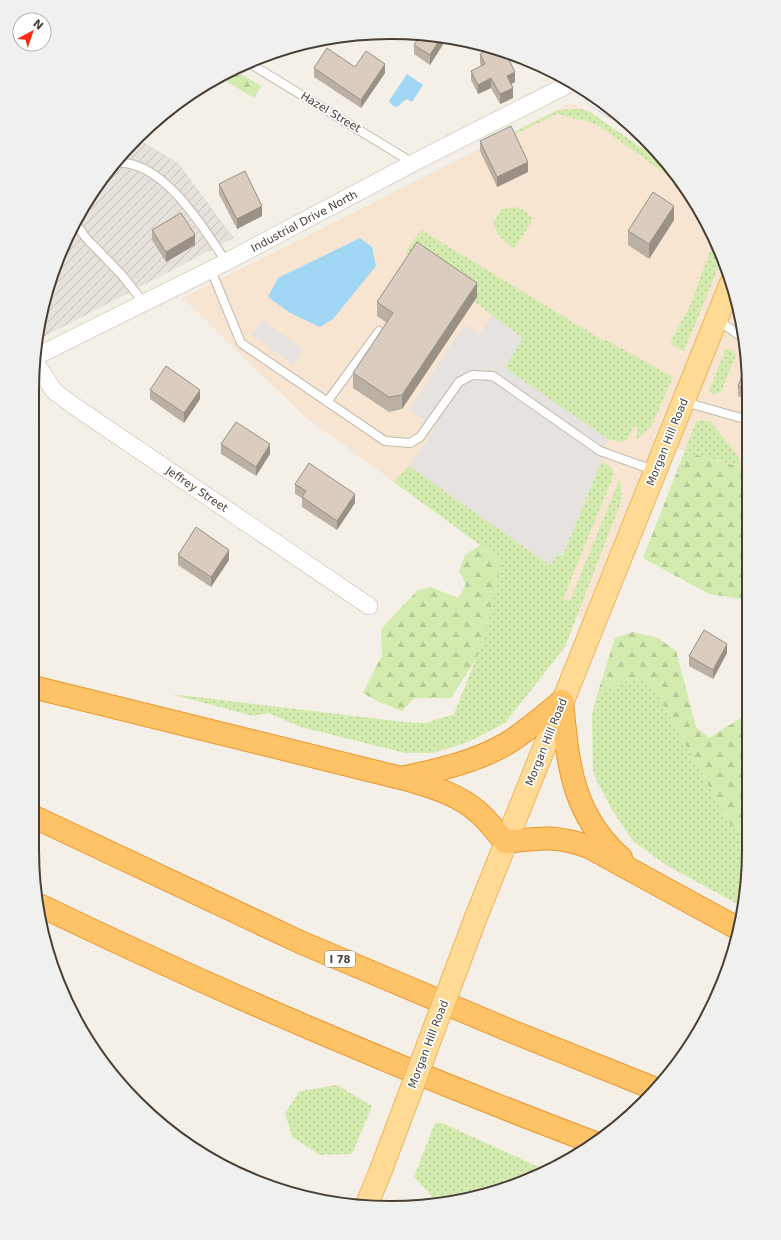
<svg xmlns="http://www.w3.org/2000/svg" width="781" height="1240" font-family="'DejaVu Sans',sans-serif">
<defs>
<pattern id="industrial-furrows" width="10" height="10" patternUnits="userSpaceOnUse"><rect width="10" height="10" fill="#e7e1dc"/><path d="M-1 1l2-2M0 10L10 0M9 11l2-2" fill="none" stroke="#c8c2bd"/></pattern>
<pattern id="grass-dots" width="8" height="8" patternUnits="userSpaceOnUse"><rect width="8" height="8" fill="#d3ebae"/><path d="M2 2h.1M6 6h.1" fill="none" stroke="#b7cb96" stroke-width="1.8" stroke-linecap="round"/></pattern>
<pattern id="forest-firs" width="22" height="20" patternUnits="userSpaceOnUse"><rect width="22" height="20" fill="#d3ebae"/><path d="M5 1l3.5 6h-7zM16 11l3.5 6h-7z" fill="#b7cb96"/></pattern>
</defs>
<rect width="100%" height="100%" fill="#f4efe7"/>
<polygon fill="#f7e5d1" points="571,103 590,112 669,167 712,232 726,270 721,286 737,297 748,367 748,469 693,454 658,441 583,620 304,416 183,298"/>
<polygon fill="url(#industrial-furrows)" points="138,139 178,163 234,238 36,341 59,254 106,172"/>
<g fill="url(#grass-dots)">
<polygon points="581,109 590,112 669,167 683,189 674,188 677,182 599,126 590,122 557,114 511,136 510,134 558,110"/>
<path d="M517 207C524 210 530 213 532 221L514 249 500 237 493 223 502 209Z"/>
<polygon points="421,230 604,341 606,340 673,377 652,425 636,440 638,428 634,426 627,440 621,442 608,439 504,368 522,338 474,301 477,297 417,257 405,253"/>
<polygon points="713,234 722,258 684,351 671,344 671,341 690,306 712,246"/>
<polygon points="728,349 732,350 736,355 721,392 715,394 709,392 725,350"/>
<polygon points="702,420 711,422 738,456 741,466 693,454 675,476 696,422"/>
<polygon points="604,462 612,468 614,474 563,599 570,601 620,478 622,499 565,647 505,723 468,742 433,753 405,753 301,727 268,713 253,716 172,694 404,722 426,723 454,714 483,641 502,561 394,482 409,466 550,565 558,554 563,555 600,465"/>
<polygon points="649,680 731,825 746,834 746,896 743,907 666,865 633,841 611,808 593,773 592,714 597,695 621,682"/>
<polygon points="337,1085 372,1106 352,1154 320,1155 292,1137 285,1113 300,1091"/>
<polygon points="435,1123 442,1123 543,1169 484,1196 437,1202 414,1177"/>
</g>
<g fill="url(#forest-firs)">
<polygon points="234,70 261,86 254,98 219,77"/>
<polygon points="693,454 748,469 747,600 709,594 643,558 675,476"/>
<polygon points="480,545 502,561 483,641 477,657 451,698 414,698 402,711 379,702 363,693 382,655 381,629 418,590 430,587 458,598 466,584 459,571 465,555"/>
<polygon points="633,632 658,638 676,651 696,727 709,738 747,714 746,834 731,825 649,680 621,682 597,695 615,638"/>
</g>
<g fill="#e5e2df">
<polygon points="492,315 523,338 505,368 608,439 600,465 563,555 558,554 550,565 409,466 435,429 409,409 464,325 480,334"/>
<polygon points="262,320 303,349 293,364 252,335"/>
</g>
<g fill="#a0d7f4">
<polygon points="407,74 423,85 412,102 407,99 402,102 398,107 393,106 389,101"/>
<polygon points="360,238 372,247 376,266 333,319 320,327 290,313 268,297 278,278"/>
</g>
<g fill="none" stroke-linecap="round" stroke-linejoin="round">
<g stroke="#c3baac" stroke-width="10">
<g id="service">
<polyline points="249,63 413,163"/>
<path d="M115 163C162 158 204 228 226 262"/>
<polyline points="76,224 86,238 121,274 144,303"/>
<polyline points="211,270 241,343 385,441 410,443 420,437 459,382 472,375 493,376 600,451 656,471"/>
<polyline points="717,319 744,339"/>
<polyline points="327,402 379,331"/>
<polyline points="685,402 748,420"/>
</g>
</g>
<g stroke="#c3baac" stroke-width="18">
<g id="minor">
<polyline points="594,97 612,109"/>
<polyline points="35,357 226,262 413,163 571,83"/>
<polyline points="35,362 54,391 74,406 369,606"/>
</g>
</g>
<g stroke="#eab75f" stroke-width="24">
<g id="primary">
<polyline points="476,917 731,283"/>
<polyline points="367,1204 381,1170"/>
</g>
</g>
<g stroke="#e69730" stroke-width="24">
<g id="motorway">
<path d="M33 687 401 778C437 770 473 763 506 744 526 732 544 716 562 701"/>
<path d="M562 701C568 763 571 813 621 858"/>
<path d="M402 778C428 786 457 793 478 812 488 820 496 832 505 842 540 838 556 835 589 847L737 928"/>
<polyline points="32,816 300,942 506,1029 653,1088"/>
<path d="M41 906C222 993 407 1072 595 1143"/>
</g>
</g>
<use href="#service" stroke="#fff" stroke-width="8"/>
<use href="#minor" stroke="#fff" stroke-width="17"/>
<use href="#primary" stroke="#ffda95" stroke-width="22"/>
<use href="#motorway" stroke="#ffc367" stroke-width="22"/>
<g stroke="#eab75f" stroke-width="24" stroke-linecap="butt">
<polyline id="primary-bridge" points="381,1170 476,917"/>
</g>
<use href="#primary-bridge" stroke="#ffda95" stroke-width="22"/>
</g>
<g fill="#bbb0a4">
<polygon points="421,34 447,38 430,65 414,54 414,45"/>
<polygon points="480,54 497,55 515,82 511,84 513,98 500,104 491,88 478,94 471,80 471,71 481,66 480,64"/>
<polygon points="355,67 385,73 361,108 314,77 314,68"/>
<polygon points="480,141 528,172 497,187 480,151"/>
<polygon points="219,184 262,216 237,229 219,194"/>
<polygon points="674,220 649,259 628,245 628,231"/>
<polygon points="152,230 195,245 166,262 152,240"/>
<polygon points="477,297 402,409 389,412 353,388 353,373 387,323 377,316 377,302"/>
<polygon points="748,367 748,401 738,396 738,386"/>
<polygon points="150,390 200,399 184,423 150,399"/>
<polygon points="221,444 270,454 256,476 221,454"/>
<polygon points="295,484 355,503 337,530 302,507 302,498 295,494"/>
<polygon points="178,555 229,560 211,587 178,565"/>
<polygon points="727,653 713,679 689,666 689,656"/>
</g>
<g fill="#999086">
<polygon points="441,37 447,38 430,65 430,55"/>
<polygon points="385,64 385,73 361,108 361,100"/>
<polygon points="515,72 515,82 507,86 507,76"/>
<polygon points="491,78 491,88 478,94 478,85"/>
<polygon points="513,88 513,98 500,104 500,94"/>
<polygon points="528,162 528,172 497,187 497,177"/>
<polygon points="262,206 262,216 237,229 237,219"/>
<polygon points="674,206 674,220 649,259 649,244"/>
<polygon points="195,235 195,245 166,262 166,252"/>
<polygon points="477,283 477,297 402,409 402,395"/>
<polygon points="200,390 200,399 184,423 184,413"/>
<polygon points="270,444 270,454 256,476 256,467"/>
<polygon points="355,494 355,503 337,530 337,521"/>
<polygon points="229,550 229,560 211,587 211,577"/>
<polygon points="727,644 727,653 713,679 713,670"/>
</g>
<g fill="#dacdbf" stroke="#999086">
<polygon points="421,34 441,37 430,55 414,45"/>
<polygon points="327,48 355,67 366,51 385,64 361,100 314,68"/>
<polygon points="492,48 494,48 497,55 503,52 505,52 515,72 507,76 513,88 500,94 491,78 478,85 471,71 485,64 480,54"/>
<polygon points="511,126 528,162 497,177 480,141"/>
<polygon points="245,171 262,206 237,219 219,184"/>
<polygon points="653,192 674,206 649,244 628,231"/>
<polygon points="181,213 195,235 166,252 152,230"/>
<polygon points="417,242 477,283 402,395 389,397 353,373 393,313 377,302"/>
<polygon points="748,362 748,391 738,386"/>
<polygon points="166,366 200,390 184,413 150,390"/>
<polygon points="236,422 270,444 256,467 221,444"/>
<polygon points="309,463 355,494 337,521 302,497 306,491 295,484"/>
<polygon points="196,527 229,550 211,577 178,555"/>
<polygon points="704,630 727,644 713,670 689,656"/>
</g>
<g text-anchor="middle" stroke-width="3.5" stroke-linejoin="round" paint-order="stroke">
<rect fill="#fff" stroke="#7f7972" stroke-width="1" x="325" y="951" width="30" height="16" rx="3"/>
<g font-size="10" font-weight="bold" fill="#483f35">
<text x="340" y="963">I 78</text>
</g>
<g font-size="11" fill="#483f35" stroke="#fff">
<text transform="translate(331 112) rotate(31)" y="4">Hazel Street</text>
<text transform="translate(304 221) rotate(-28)" y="4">Industrial Drive North</text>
<text transform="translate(667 442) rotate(-68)" y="4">Morgan Hill Road</text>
<text transform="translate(197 489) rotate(34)" y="4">Jeffrey Street</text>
<text transform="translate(546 742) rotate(-68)" y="4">Morgan Hill Road</text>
<text transform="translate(428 1044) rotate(-69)" y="4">Morgan Hill Road</text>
</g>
</g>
<path d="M0 0H781V1240H0ZM390 39H391A351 351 0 0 1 742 390V850A351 351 0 0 1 391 1201H390A351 351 0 0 1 39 850V390A351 351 0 0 1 390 39Z" fill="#f0f0ef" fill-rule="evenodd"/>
<path fill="none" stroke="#483f35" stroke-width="2" d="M390 39H391A351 351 0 0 1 742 390V850A351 351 0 0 1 391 1201H390A351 351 0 0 1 39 850V390A351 351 0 0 1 390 39Z"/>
<g transform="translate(32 32) rotate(40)"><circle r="19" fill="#ffffff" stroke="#b6b2ae"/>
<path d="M0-3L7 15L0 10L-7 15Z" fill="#ff2813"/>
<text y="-6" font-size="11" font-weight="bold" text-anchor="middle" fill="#483f35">N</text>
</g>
</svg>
